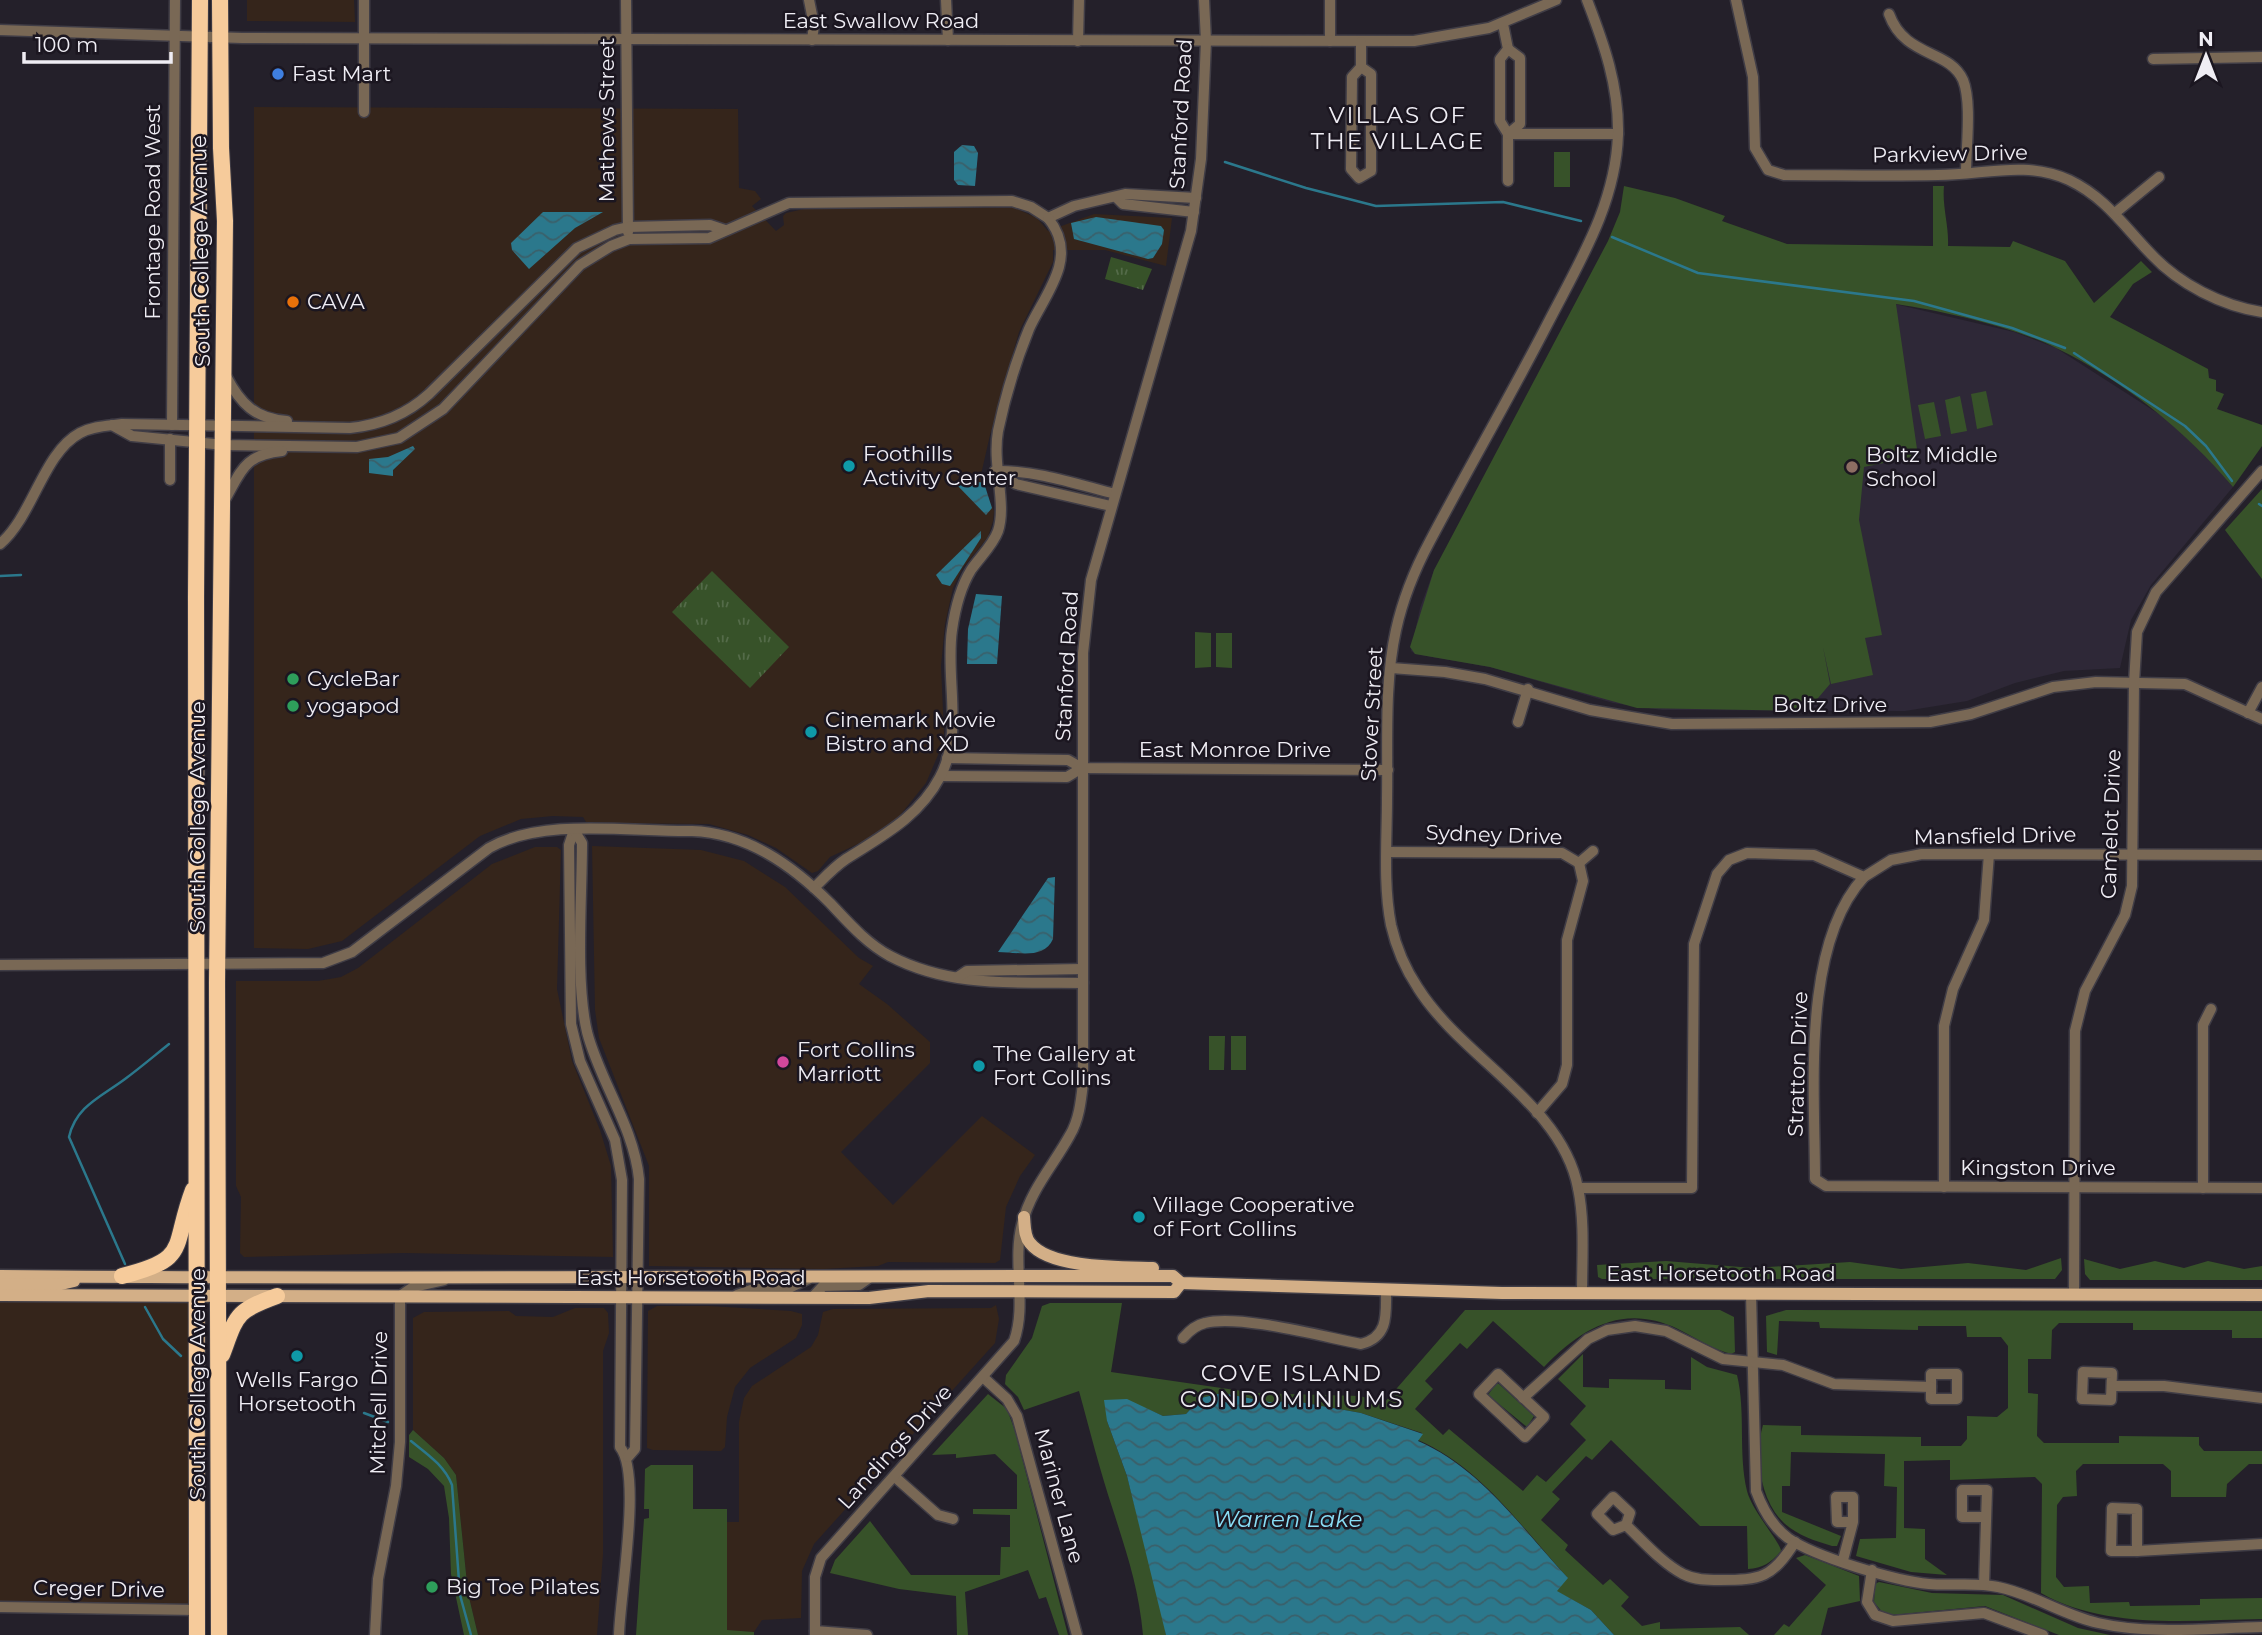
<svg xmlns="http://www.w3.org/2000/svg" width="2262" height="1635" font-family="Montserrat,sans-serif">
<defs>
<pattern id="park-tufts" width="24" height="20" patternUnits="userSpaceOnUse" patternTransform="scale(1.75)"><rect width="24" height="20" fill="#375229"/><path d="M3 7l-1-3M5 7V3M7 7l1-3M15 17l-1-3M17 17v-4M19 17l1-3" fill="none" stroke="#546b49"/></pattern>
<pattern id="water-waves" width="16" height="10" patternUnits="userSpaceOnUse" patternTransform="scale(1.75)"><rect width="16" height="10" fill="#2b788c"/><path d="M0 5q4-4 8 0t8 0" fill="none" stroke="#3a606a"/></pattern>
</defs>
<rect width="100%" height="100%" fill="#24202a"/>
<g fill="#35251b">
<polygon points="247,0 354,0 355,22 247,21"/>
<polygon points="254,107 738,109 739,188 755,191 761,199 752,206 776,231 784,225 783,216 786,213 813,207 1015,208 1037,218 1048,231 1094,214 1172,218 1166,266 1105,250 1053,250 1053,262 1019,332 990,435 980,479 994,511 993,521 988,537 962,569 953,588 945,624 941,666 944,734 941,748 926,783 897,819 875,836 830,857 818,871 812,873 776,848 748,835 709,824 595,823 586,822 583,817 553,816 521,819 480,836 342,941 308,949 254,948"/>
<polygon points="592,846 701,850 744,861 785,887 859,958 873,966 859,984 887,1004 930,1042 930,1063 841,1152 893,1205 982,1116 1035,1155 1020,1176 1006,1207 1000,1260 995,1263 888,1262 878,1266 823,1269 649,1266 649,1166 599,1038 595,1010"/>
<polygon points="535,847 557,847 561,850 557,989 572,1061 600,1130 611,1166 613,1257 404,1253 244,1257 240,1253 241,1197 236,1186 236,981 318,981 341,977 358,968 492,864"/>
<polygon points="0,1295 197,1295 197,1610 0,1608"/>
<polygon points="996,1305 999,1319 995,1343 814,1544 802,1571 801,1618 762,1620 754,1632 727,1631 727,1522 739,1522 739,1422 744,1398 752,1386 811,1347 818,1335 823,1312 833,1309 991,1308"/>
<polygon points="709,1306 791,1311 802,1314 802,1325 796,1338 750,1368 735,1387 727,1417 725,1447 721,1451 653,1450 647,1448 648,1311 657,1306"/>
<polygon points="575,1308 604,1308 608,1313 609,1333 603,1351 603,1554 597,1635 478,1635 468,1593 456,1475 444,1458 413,1430 413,1318 424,1312 509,1311 516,1316 553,1317"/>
</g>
<polygon fill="#2e2837" points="1895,304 2014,332 2056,348 2165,418 2199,447 2233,487 2151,585 2131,620 2120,668 2064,671 2015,683 1967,701 1905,711 1662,710 1613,703 1490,667 1415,654 1411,651 1420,608 1434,570"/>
<g fill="#375229">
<rect x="1554" y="152" width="16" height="35"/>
<path d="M1624 186 1675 198 1725 216 1722 221 1787 244 1933 246V186H1944C1942 207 1949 225 1948 246L2010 247 2013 241 2065 261 2094 303 2141 261 2152 272 2133 284 2110 317 2208 369 2209 378 2216 380V391L2224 394 2217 409 2262 425V446L2233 487C2185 430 2124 381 2056 348 2014 327 1943 311 1896 304L1918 456 1864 467 1859 520 1882 635 1865 638 1873 675 1831 684 1823 647 1830 684 1807 711 1637 708 1490 667 1415 654 1410 647 1434 570 1608 241 1620 212Z"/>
<polygon points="1986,391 1993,425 1977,429 1971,394"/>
<polygon points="1960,396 1967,431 1951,434 1945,400"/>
<polygon points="1934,402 1941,436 1925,439 1918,405"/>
<polygon points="2262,489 2262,579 2225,530"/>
<polygon points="1195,632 1211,633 1211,667 1195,668"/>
<polygon points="1216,633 1232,633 1232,668 1216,667"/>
<polygon points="1209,1036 1225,1036 1224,1070 1209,1070"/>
<rect x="1231" y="1036" width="15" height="34"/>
<polygon points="2061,1258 2062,1270 2055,1279 1602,1279 1598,1277 1597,1265 1666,1261 1753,1268 1850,1262 1901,1269 1968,1263 2026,1270"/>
<polygon points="2084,1259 2120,1269 2155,1261 2184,1268 2208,1261 2244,1269 2262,1266 2262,1280 2090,1280 2085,1274"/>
<path d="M1050 1303H1122L1111 1372 1256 1393 1360 1396 1384 1403 1465 1310H1720L1734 1317 1735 1352 1731 1354C1712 1349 1696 1338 1678 1329 1623 1303 1582 1328 1544 1367L1493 1321 1467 1349 1460 1343 1425 1381 1433 1389 1415 1409 1443 1435 1449 1429 1523 1491 1537 1475 1546 1482 1586 1440 1570 1424 1586 1406 1558 1379 1583 1354V1387L1609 1388V1379L1665 1380V1389L1691 1390V1357L1707 1367 1737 1375C1746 1412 1738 1453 1747 1491 1752 1511 1781 1543 1781 1551 1772 1562 1763 1568 1748 1569L1747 1526H1700L1611 1440 1592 1460 1586 1456 1552 1492 1560 1499 1541 1520 1568 1545 1565 1550 1603 1585 1610 1579 1629 1597 1621 1606 1642 1626 1660 1622V1629L1740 1627 1749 1635H1614L1591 1610 1556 1591 1567 1577C1522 1528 1481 1467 1418 1440L1422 1433 1361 1413 1289 1400 1274 1403 1222 1393 1201 1398 1186 1414 1163 1416 1145 1408 1107 1421 1127 1476 1163 1615 1166 1635H1143C1139 1589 1127 1554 1113 1510 1100 1471 1090 1431 1079 1391L1024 1410 1018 1397 1005 1384 1006 1375 1032 1338 1042 1306Z"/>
<path d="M1786 1310 2262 1311V1338H2232V1330H2133V1323H2059L2052 1330 2051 1359H2028V1393L2038 1394 2037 1436 2044 1443H2119V1436L2199 1437V1445L2204 1451H2262V1464H2249L2227 1484 2226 1497H2171V1471L2163 1464H2083L2076 1471 2077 1496 2063 1497 2057 1505 2056 1577 2064 1587 2089 1586 2090 1603 2129 1602 2130 1606 2200 1605V1599L2262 1598V1619C2189 1620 2106 1630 2041 1593L2042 1484 2035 1477 1950 1480V1460L1904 1461V1528L1925 1529V1559L1947 1575 1911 1572 1856 1556 1860 1539 1896 1538 1897 1487 1884 1486 1885 1454 1791 1452 1790 1486H1782V1512L1841 1536 1837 1546H1832C1815 1541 1797 1535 1784 1523 1760 1501 1754 1455 1763 1425L1801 1426V1435L1921 1437V1446H1961L1967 1439V1416L1997 1417 2008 1408V1346L2001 1337H1967L1966 1326H1918V1330L1820 1328 1819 1322 1779 1321 1777 1355 1767 1352 1766 1316Z"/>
<polygon points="1496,1384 1499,1384 1534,1416 1527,1427 1488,1395"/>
<polygon points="988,1394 1007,1409 1015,1431 1068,1635 1059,1635 1046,1597 1039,1599 1028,1570 965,1592 968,1635 957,1635 956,1596 899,1589 830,1573 835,1560 870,1521 911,1575 1000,1575 1001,1547 1010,1547 1010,1515 973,1514 973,1509 1017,1509 1017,1475 995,1454 956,1458 956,1454 932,1455"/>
<polygon points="413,1430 444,1458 456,1475 468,1593 478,1635 464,1635 451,1574 449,1518 444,1486 428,1469 409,1457 409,1435"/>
<polygon points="651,1465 693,1465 693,1509 727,1509 727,1630 754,1632 754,1635 636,1635 644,1519 649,1518 649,1509 644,1509 645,1469"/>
<polygon points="1805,1555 1859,1576 1860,1601 1828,1608 1821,1635 1774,1635 1784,1624 1789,1627 1826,1585 1796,1558"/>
<polygon points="1879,1582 1932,1593 2003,1595 2078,1628 2110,1635 2059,1635 1985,1606 1892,1615 1883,1613 1874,1602 1875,1584"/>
</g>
<g fill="url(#park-tufts)">
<polygon points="1111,257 1152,269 1143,290 1105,279"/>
<polygon points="712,571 789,647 750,688 672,612"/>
</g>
<g fill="url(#water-waves)">
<polygon points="962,145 974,146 978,153 975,186 958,185 954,180 954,152"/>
<polygon points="543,212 603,212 575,228 529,269 512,250 511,243"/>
<polygon points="1096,217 1161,226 1164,230 1162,244 1153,258 1148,259 1074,239 1071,223"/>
<polygon points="413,446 415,449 393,470 393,476 369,473 369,459 388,457"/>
<polygon points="960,478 984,483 992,508 986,515 956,484"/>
<polygon points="981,531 981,538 950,586 942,584 936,575"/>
<polygon points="976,594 1002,596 997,664 967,664 968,629"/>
<path d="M1055 877 1053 939C1044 960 1017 952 998 952L1048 878Z"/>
<path d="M1222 1393 1274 1403 1289 1400 1361 1413 1423 1434 1418 1441C1481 1468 1522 1529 1568 1578L1557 1591 1591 1610 1614 1635H1166L1127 1476 1107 1421 1104 1400 1127 1399 1163 1416 1186 1414 1201 1398Z"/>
</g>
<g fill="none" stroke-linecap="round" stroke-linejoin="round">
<g stroke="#2b788c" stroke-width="2.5">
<polyline points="1225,162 1306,188 1376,206 1503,202 1581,221"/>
<polyline points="1612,237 1698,273 1914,301 2012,328 2065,348"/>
<polyline points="2074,353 2185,426 2206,446 2232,481"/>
<polyline points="2259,504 2262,506"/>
<polyline points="0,576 21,575"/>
<path d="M125 1264 69 1137C76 1106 101 1097 125 1079 140 1068 154 1056 169 1044"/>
<polyline points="145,1307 163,1339 181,1356"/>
<polyline points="364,1413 388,1422"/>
<path d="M411 1441C427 1454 444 1465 452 1485L460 1595 471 1635"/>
</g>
<g stroke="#403d46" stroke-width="13">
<g id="minor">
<polyline points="626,0 628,232"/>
<polyline points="809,0 814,25 812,40"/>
<polyline points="946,0 948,40"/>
<polyline points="1330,0 1330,41"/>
<path d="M1736 0 1753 77 1755 148 1768 170 1784 175C1836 175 1887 176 1938 175 1984 175 2024 160 2069 180 2105 197 2124 226 2151 254 2179 284 2222 306 2262 312"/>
<path d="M1889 14C1905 58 1949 49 1963 80 1972 102 1966 148 1966 172"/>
<polyline points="1503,24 1508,49 1500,59 1500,121 1508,134 1508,181"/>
<polyline points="0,30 242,38 1414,41 1489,28 1556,0"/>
<polyline points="1078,41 1079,0"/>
<polyline points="1361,42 1361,67 1352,77 1351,169 1359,178 1371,171 1371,74 1361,67"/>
<polyline points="1508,49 1520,58 1520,124 1508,134"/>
<polyline points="2153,59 2262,57"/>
<polyline points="364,112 364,0"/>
<polyline points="1508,134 1618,134"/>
<polyline points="1117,198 1123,204 1194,212"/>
<polyline points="2115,213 2159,177"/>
<path d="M226 376C240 403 255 419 287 421"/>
<polyline points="112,425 132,436 224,445 357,447 399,438 443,409 580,265 611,246 629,239 709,238 789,203 1012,201 1031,207 1048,218 1074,206 1125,194 1196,198"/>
<polyline points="172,425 175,0"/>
<polyline points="170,439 170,480"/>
<polyline points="995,471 1016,484 1111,506"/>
<path d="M995 471C1036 470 1076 484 1115 494"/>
<path d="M223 503C241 473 242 455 282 451"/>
<path d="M0 544C33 516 43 453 80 433 93 426 108 426 122 424L350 428C381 425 406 415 429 394L577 248 615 230 628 227 710 225 725 230"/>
<polyline points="1391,668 1445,672 1485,679 1590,710 1672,724 1930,722 1971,714 2053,687 2096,682 2185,684 2262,719"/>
<polyline points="2248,713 2262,687"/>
<polyline points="1518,722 1528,689"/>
<polyline points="947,758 1068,760 1082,768 1388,770"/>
<polyline points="941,776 1067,777 1082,768"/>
<path d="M574 830 569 845 571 1024 580 1061 615 1140 622 1180 620 1447C642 1474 620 1595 619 1635"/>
<path d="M574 830 582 843C582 898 575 980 587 1032 600 1082 634 1127 639 1179L635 1449 628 1457"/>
<polyline points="1387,852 1562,853 1579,863 1593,851"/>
<path d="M1864 877C1801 945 1815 1092 1815 1179L1826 1186 2262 1188"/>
<path d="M814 888C824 878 834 867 846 859 882 836 919 817 940 777 964 733 945 677 952 630 955 609 960 588 971 570 980 557 993 545 998 531 1007 504 992 465 998 431 1005 397 1016 361 1029 329 1038 309 1053 289 1059 267 1064 248 1060 233 1048 218"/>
<path d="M0 965 323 963 352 952 489 848C543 817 630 832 692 831 747 833 792 865 830 903 848 922 866 943 890 956 951 988 1016 982 1083 983"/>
<polyline points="958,977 967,971 1082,969"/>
<polyline points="1537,1113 1562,1084 1567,1065 1567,940 1583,881 1579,863"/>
<polyline points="1944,1187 1944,1026 1953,989 1984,920 1989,854"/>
<polyline points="1578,1188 1692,1188 1694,944 1717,874 1729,860 1747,853 1814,855 1864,877 1891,860 1922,854 2262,855"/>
<polyline points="2203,1188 2203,1025 2211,1009"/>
<path d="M1582 1293C1582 1259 1585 1222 1578 1188 1562 1104 1462 1058 1418 988 1406 970 1396 947 1391 925 1383 884 1387 840 1387 798 1388 743 1384 684 1396 630 1403 598 1415 569 1430 541 1469 467 1511 395 1549 321 1580 261 1616 203 1618 134 1619 86 1604 44 1587 0"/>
<path d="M1751 1294 1756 1491C1763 1510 1772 1526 1788 1538 1815 1557 1896 1581 1929 1584 1952 1586 1976 1582 1998 1587 2033 1594 2063 1615 2098 1623 2151 1635 2208 1628 2262 1627"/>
<polyline points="737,1295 754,1289 787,1289 808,1279"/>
<polyline points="2074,1295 2075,1031 2085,991 2125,915 2132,886 2134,683 2137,632 2156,592 2262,471"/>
<polyline points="812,1298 823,1286 859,1285 869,1278"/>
<path d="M1183 1338C1189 1331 1196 1325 1205 1323 1239 1314 1324 1337 1361 1344 1389 1337 1386 1314 1386 1290"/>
<polygon points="2083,1372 2112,1373 2111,1400 2082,1399"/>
<polygon points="1498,1374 1544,1417 1525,1437 1479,1394"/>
<rect x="1931" y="1374" width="26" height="25"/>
<polyline points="984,1378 1007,1399 1017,1416 1077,1635"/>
<polyline points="2112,1386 2164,1386 2262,1398"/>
<polyline points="1523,1398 1588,1339 1607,1330 1635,1326 1666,1331 1723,1359 1783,1365 1834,1384 1931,1387"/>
<polyline points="895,1477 938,1515 953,1519"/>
<polygon points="2112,1508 2137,1509 2137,1551 2111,1551"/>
<path d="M1626 1525 1613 1530 1597 1514 1613 1497 1630 1513 1626 1525C1643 1541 1662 1563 1683 1574 1695 1580 1707 1580 1720 1580 1761 1580 1772 1578 1795 1542"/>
<polyline points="2137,1551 2262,1544"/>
<polyline points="1843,1560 1853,1522 1853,1497 1836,1497 1837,1522 1853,1522"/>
<polyline points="1872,1570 1867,1602 1875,1615 1893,1621 1984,1613 2043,1635"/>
<polyline points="1984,1585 1987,1490 1962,1490 1962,1517 1986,1517"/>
<polyline points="0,1607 197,1610"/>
<polyline points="815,1631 867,1635"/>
<polyline points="375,1635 378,1579 396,1486 400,1442 400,1296 413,1287 444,1280"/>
<path d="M815 1635V1577L821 1558 1014 1341C1027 1305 1012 1262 1022 1224 1031 1189 1053 1166 1070 1135 1079 1120 1081 1101 1083 1083V653L1091 580 1191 231 1201 159 1206 41 1204 0"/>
</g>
</g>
<g stroke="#403d46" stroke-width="15">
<g id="major">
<path d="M1024 1217C1025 1226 1024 1236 1030 1243 1050 1269 1123 1267 1153 1268"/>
<path d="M0 1276C391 1280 782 1275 1173 1276L1181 1283 1502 1293 2262 1295"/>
<polyline points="0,1284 57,1285 74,1281"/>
<polyline points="0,1295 869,1298 929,1291 1174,1292 1181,1283"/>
</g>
</g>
<g stroke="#403d46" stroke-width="18">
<g id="highway">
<path d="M122 1276C191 1259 171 1248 193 1190"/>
<path d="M222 1355C237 1315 235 1311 277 1296"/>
<polyline points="197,1635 196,597 200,0"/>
<polyline points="219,1635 217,983 225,221 221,148 220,0"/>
</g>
</g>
<use href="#minor" stroke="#796855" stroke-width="10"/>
<use href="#major" stroke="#d3af87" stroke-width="12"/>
<use href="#highway" stroke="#f6cb9b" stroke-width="16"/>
</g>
<circle fill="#3f7fe0" stroke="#1b1620" stroke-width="2.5" cx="278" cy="74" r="7"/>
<circle fill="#e8710a" stroke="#1b1620" stroke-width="2.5" cx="293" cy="302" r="7"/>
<g fill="#0f9aa8" stroke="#1b1620" stroke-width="2.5">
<circle cx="849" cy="466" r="7"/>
<circle cx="811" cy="732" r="7"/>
<circle cx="979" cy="1066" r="7"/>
<circle cx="1139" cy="1217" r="7"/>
<circle cx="297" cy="1356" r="7"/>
</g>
<circle fill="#8d6e63" stroke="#1b1620" stroke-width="2.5" cx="1852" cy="467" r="7"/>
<g fill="#2e9e5b" stroke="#1b1620" stroke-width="2.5">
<circle cx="293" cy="679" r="7"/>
<circle cx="293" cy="706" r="7"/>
<circle cx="432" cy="1587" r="7"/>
</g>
<circle fill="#d1479c" stroke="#1b1620" stroke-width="2.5" cx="783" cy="1062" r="7"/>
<g text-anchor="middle" stroke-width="5" stroke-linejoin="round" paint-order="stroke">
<g font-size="21" fill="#efedf4" stroke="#1b1620">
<text x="881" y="28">East Swallow Road</text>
<text transform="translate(1181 114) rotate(-87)" y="7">Stanford Road</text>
<text transform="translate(607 120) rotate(-90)" y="7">Mathews Street</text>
<text transform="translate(1950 154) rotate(-1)" y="7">Parkview Drive</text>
<text transform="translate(153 212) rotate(-90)" y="7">Frontage Road West</text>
<text transform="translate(201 251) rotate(-91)" y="7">South College Avenue</text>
<text transform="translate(1067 666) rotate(-87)" y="7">Stanford Road</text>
<text x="1830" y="712">Boltz Drive</text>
<text transform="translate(1372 714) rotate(-87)" y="7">Stover Street</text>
<text x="1235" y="757">East Monroe Drive</text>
<text transform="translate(198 817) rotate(-90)" y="7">South College Avenue</text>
<text transform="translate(2111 824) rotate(-88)" y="7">Camelot Drive</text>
<text transform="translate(1494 835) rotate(2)" y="7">Sydney Drive</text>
<text transform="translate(1995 836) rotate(-1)" y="7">Mansfield Drive</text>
<text transform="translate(1798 1064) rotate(-88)" y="7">Stratton Drive</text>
<text x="2038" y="1175">Kingston Drive</text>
<text x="1721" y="1281">East Horsetooth Road</text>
<text x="691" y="1285">East Horsetooth Road</text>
<text transform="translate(198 1384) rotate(-90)" y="7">South College Avenue</text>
<text transform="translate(379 1403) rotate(-89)" y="7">Mitchell Drive</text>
<text transform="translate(895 1447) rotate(-48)" y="7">Landings Drive</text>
<text transform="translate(1059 1496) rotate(75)" y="7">Mariner Lane</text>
<text transform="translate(99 1589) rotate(1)" y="7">Creger Drive</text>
</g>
<g font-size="21" fill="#efedf4" stroke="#1b1620" text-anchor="start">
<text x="292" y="81">Fast Mart</text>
<text x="307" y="309">CAVA</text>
<text x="863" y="461">Foothills<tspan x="863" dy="24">Activity Center</tspan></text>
<text x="1866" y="462">Boltz Middle<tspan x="1866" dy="24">School</tspan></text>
<text x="307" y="686">CycleBar</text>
<text x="307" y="713">yogapod</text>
<text x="825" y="727">Cinemark Movie<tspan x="825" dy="24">Bistro and XD</tspan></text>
<text x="797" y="1057">Fort Collins<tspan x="797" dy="24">Marriott</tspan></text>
<text x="993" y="1061">The Gallery at<tspan x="993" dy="24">Fort Collins</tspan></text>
<text x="1153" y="1212">Village Cooperative<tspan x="1153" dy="24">of Fort Collins</tspan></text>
<text x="297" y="1387" text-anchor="middle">Wells Fargo<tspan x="297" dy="24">Horsetooth</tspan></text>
<text x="446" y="1594">Big Toe Pilates</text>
</g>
<g font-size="23" letter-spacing="2" fill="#efedf4" stroke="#1b1620">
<text x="1398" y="123">VILLAS OF<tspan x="1398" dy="26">THE VILLAGE</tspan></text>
<text x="1292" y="1381">COVE ISLAND<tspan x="1292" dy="26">CONDOMINIUMS</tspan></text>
</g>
<g font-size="23" font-style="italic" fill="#8adef6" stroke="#1b1620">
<text x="1288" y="1527">Warren Lake</text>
</g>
</g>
<g transform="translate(2206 56)" stroke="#1b1620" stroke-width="5" paint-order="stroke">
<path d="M0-5L12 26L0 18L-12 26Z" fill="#efedf4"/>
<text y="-10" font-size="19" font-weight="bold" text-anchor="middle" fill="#efedf4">N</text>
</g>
<path d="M24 52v10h147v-10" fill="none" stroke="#efedf4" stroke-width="3.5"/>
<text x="35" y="52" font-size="21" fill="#efedf4" stroke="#1b1620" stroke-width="5" paint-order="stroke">100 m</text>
</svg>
